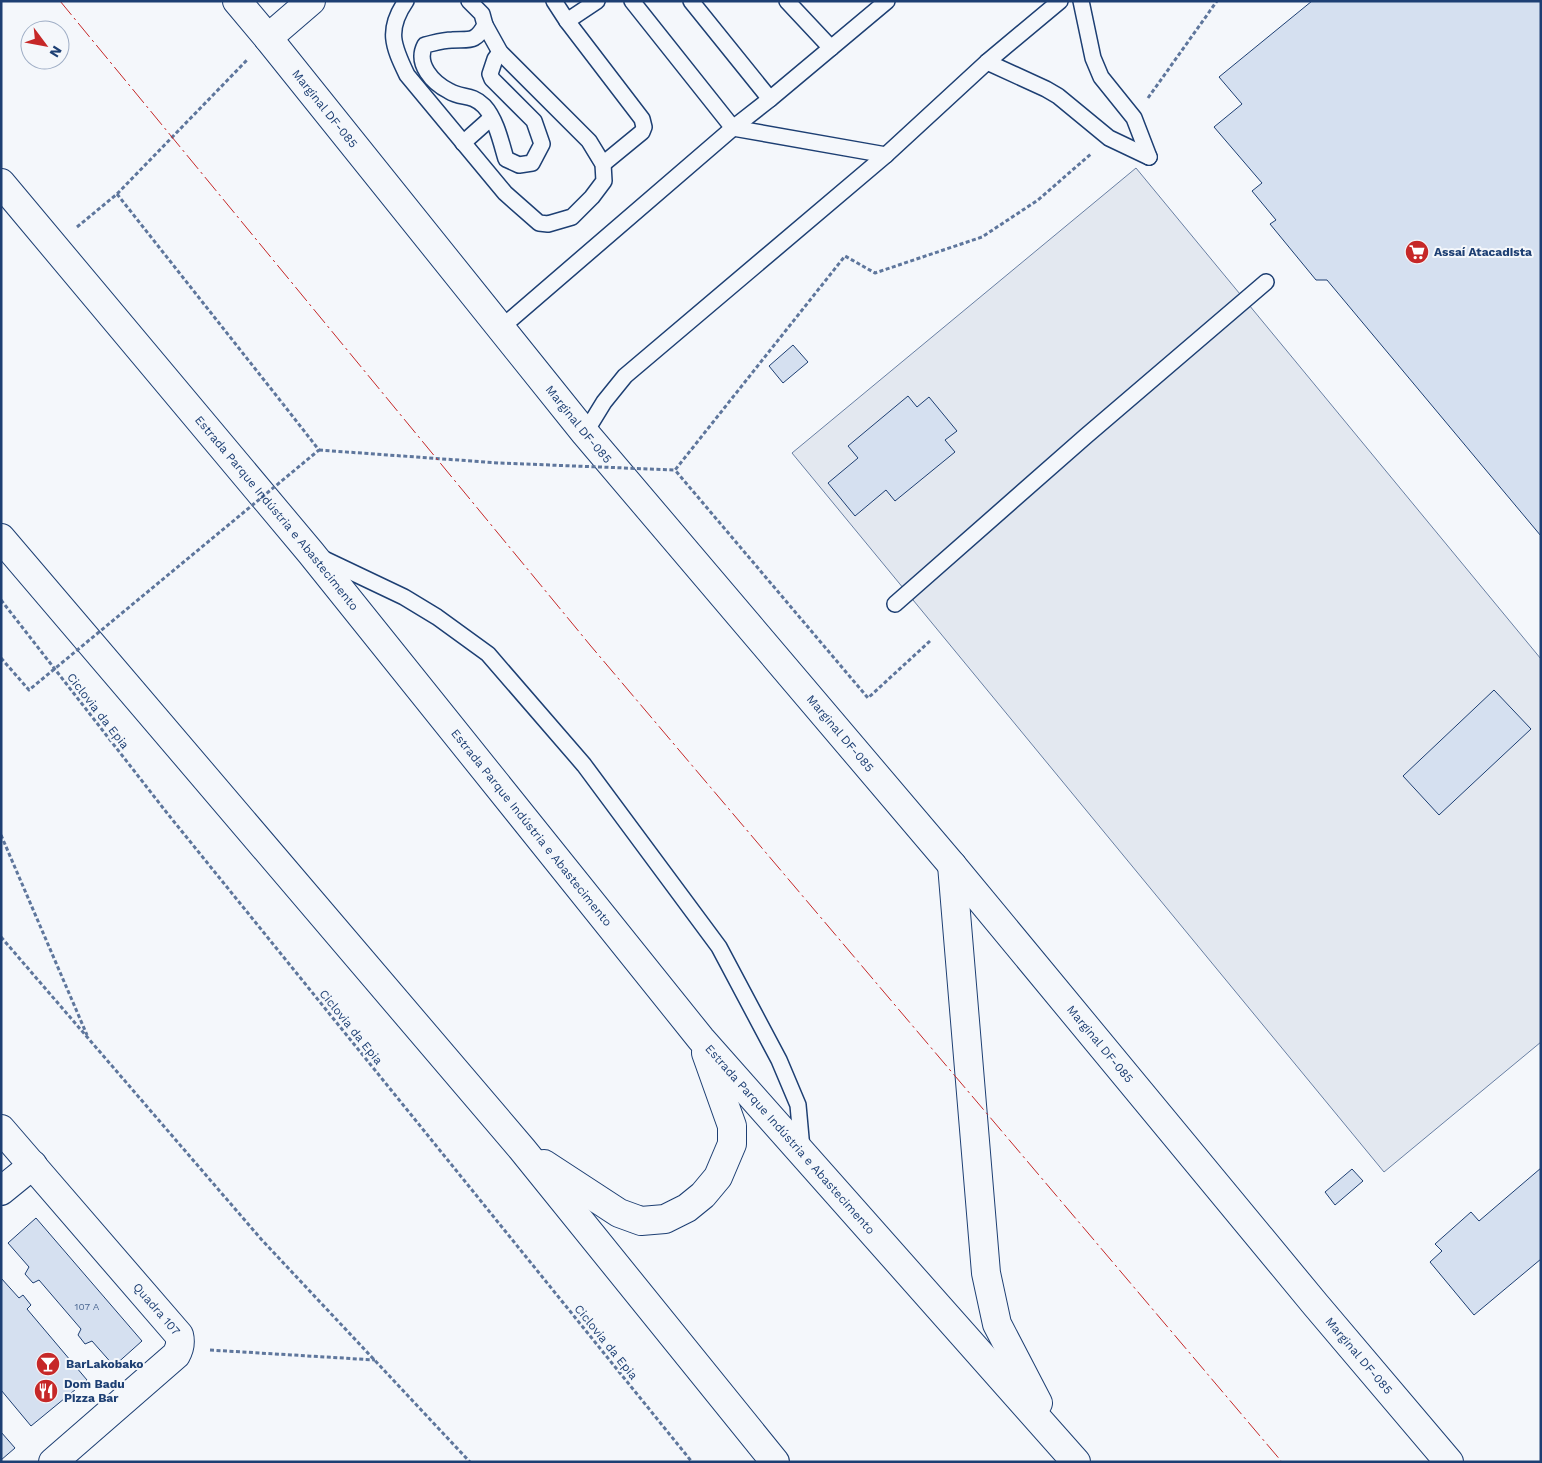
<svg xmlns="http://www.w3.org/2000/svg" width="1542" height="1463" font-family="'Work Sans',sans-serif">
<rect width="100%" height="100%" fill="#f4f7fb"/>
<polygon fill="#e3e8f0" stroke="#687fa3" points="1136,168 1541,659 1541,1042 1384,1172 792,453"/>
<g fill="#d5e0f0" stroke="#1d3f73">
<polygon points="1312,1 1541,1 1541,536 1327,280 1316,280 1270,224 1276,220 1252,191 1262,183 1214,127 1242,104 1219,77"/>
<polygon points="793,345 808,362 783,383 769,366"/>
<polygon points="908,396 917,407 929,397 957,431 945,440 955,452 895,501 886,490 855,516 828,483 858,458 848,446"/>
<polygon points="1494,690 1531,729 1439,815 1403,776"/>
<polygon points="1541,1168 1541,1259 1474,1315 1430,1262 1442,1251 1435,1244 1471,1212 1479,1221"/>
<polygon points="1352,1169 1363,1181 1335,1205 1325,1192"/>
<polygon points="36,1218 142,1341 114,1366 92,1341 85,1344 78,1335 81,1329 39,1280 33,1283 25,1274 29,1267 8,1243"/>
<polygon points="1,1278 19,1298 23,1295 31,1305 27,1309 87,1380 31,1426 1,1390"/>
<polygon points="1,1432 15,1448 1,1460"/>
</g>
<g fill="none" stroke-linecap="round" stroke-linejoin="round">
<g stroke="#1d3f73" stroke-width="18">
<g id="service">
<path d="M406 1C386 30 393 46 407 75L505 193 539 223 548 224 572 217 592 197 604 181 603 164 589 141 500 52 485 25"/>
<path d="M469 1 482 14 485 25C475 43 470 39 452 40 443 40 434 43 425 45 415 64 433 83 449 91 462 99 471 93 484 106 496 119 501 142 506 159L519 165 532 163 542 144 534 121 492 79 490 74 495 59 500 52"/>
<polyline points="554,1 567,21 642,119 644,127 642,132 603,164"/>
<polyline points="632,1 733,128 886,155"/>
<polyline points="691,1 770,99"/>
<polyline points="787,1 831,48"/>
<polyline points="1081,1 1093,58 1101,77 1134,118 1149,157"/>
<polyline points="567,21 597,1"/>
<polyline points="987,62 1046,89 1058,96 1109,138 1149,157"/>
<polyline points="463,143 491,118"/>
<polyline points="502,327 733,128 770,99 887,1"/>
<polyline points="585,433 604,402 625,376 886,155 987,62 1060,1"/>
<polyline points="322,558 404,597 437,617 488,654 584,765 719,947 779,1060 798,1105 802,1149"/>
<polyline points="895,604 1086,436 1266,282"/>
</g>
</g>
<g stroke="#1d3f73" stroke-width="30">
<g id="minor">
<path id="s1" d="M1 1129 179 1335C181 1343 180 1348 176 1355L53 1462"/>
<polyline points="1,1191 33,1165"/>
</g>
</g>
<g stroke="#1d3f73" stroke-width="30">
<g id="secondary">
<path id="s2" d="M237 1 268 38 585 433 952 865 1315 1304 1449 1462"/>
<polyline points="268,38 311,1"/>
</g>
</g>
<g stroke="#1d3f73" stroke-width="30">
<g id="trunk">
<path id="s3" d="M1 183 311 553 701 1039 1076 1462"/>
<polyline points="1,538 522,1149 775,1462"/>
<polyline points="952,865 986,1273 997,1324 1038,1403"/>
<polyline points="544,1164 619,1213 641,1221 665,1219 687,1208 703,1195 718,1177 732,1144 732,1126 706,1053"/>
</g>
</g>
<g stroke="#5e769c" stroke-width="3" stroke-dasharray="4 2.5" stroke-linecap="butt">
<polyline points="1148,98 1217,1"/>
<polyline points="117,194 283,404"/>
<polyline points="77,227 117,194 247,60"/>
<polyline points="1,600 167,813 692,1462"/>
<polyline points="930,641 868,698 675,470 845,256 875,273 982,237 1038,200 1092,153"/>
<polyline points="1,835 87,1035"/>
<polyline points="1,937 261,1239 470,1462"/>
<polyline points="210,1350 375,1360"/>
</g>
<use href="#service" stroke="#f4f7fb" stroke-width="15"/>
<use href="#minor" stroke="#f4f7fb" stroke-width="28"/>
<use href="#secondary" stroke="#f4f7fb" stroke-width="28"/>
<use href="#trunk" stroke="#f4f7fb" stroke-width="28"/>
<g stroke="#5e769c" stroke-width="3" stroke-dasharray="4 2.5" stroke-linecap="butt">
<polyline points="319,450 499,463 675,470"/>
<polyline points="1,658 29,690 319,450 283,404"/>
</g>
<polyline stroke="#c62828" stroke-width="1" stroke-dasharray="18 4 2.5 4" stroke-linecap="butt" points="60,1 590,645 1282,1462"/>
</g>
<defs>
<g id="supermarket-disc" transform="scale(1.25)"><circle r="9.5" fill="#c62828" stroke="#f4f7fb"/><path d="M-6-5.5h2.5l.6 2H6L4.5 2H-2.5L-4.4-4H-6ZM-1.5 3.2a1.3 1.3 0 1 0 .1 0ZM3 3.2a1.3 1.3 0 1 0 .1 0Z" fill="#fff"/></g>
<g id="bar-disc" transform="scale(1.25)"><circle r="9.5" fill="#c62828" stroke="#f4f7fb"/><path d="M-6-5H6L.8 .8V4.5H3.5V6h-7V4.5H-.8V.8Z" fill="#fff"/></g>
<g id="restaurant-disc" transform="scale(1.25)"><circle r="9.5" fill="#c62828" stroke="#f4f7fb"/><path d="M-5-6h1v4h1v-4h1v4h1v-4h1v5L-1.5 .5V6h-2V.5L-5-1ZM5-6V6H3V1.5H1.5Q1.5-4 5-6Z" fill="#fff"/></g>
</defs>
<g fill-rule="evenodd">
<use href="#supermarket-disc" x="1417" y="252"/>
<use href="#bar-disc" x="48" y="1364"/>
<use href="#restaurant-disc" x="46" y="1391"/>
</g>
<g text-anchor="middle" stroke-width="4" stroke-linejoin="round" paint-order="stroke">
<g font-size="10" fill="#4b6792">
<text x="87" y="1310">107 A</text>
</g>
<g font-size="12" fill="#1d3f73" stroke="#f4f7fb">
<text dy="4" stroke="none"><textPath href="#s2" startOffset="139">Marginal DF-085</textPath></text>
<text dy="4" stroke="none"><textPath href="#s2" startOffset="544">Marginal DF-085</textPath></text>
<text dy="4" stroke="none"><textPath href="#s3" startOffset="430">Estrada Parque Indústria e Abastecimento</textPath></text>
<text transform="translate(98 711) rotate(52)" y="4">Ciclovia da Epia</text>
<text dy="4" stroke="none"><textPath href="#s2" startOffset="949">Marginal DF-085</textPath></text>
<text dy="4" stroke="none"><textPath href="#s3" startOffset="835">Estrada Parque Indústria e Abastecimento</textPath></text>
<text transform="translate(351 1027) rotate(51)" y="4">Ciclovia da Epia</text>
<text dy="4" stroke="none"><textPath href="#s2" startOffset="1354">Marginal DF-085</textPath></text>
<text dy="4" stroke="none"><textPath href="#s3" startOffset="1240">Estrada Parque Indústria e Abastecimento</textPath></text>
<text dy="4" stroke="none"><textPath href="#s1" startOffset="238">Quadra 107</textPath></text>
<text transform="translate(606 1342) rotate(51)" y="4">Ciclovia da Epia</text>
<text dy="4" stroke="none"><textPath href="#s2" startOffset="1759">Marginal DF-085</textPath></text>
</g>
<g font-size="12" font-weight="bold" fill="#1d3f73" stroke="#f4f7fb" text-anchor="start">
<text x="1434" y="256">Assaí Atacadista</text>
<text x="66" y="1368">BarLakobako</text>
<text x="64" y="1388">Dom Badu<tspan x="64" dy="14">Pizza Bar</tspan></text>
</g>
</g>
<rect width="1542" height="1463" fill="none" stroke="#1d3f73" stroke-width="5"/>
<g transform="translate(45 45) rotate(122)"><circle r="24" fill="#f4f7fb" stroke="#9eadc5"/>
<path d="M0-4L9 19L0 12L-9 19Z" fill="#c62828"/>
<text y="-8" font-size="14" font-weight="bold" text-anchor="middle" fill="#1d3f73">N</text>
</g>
</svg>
